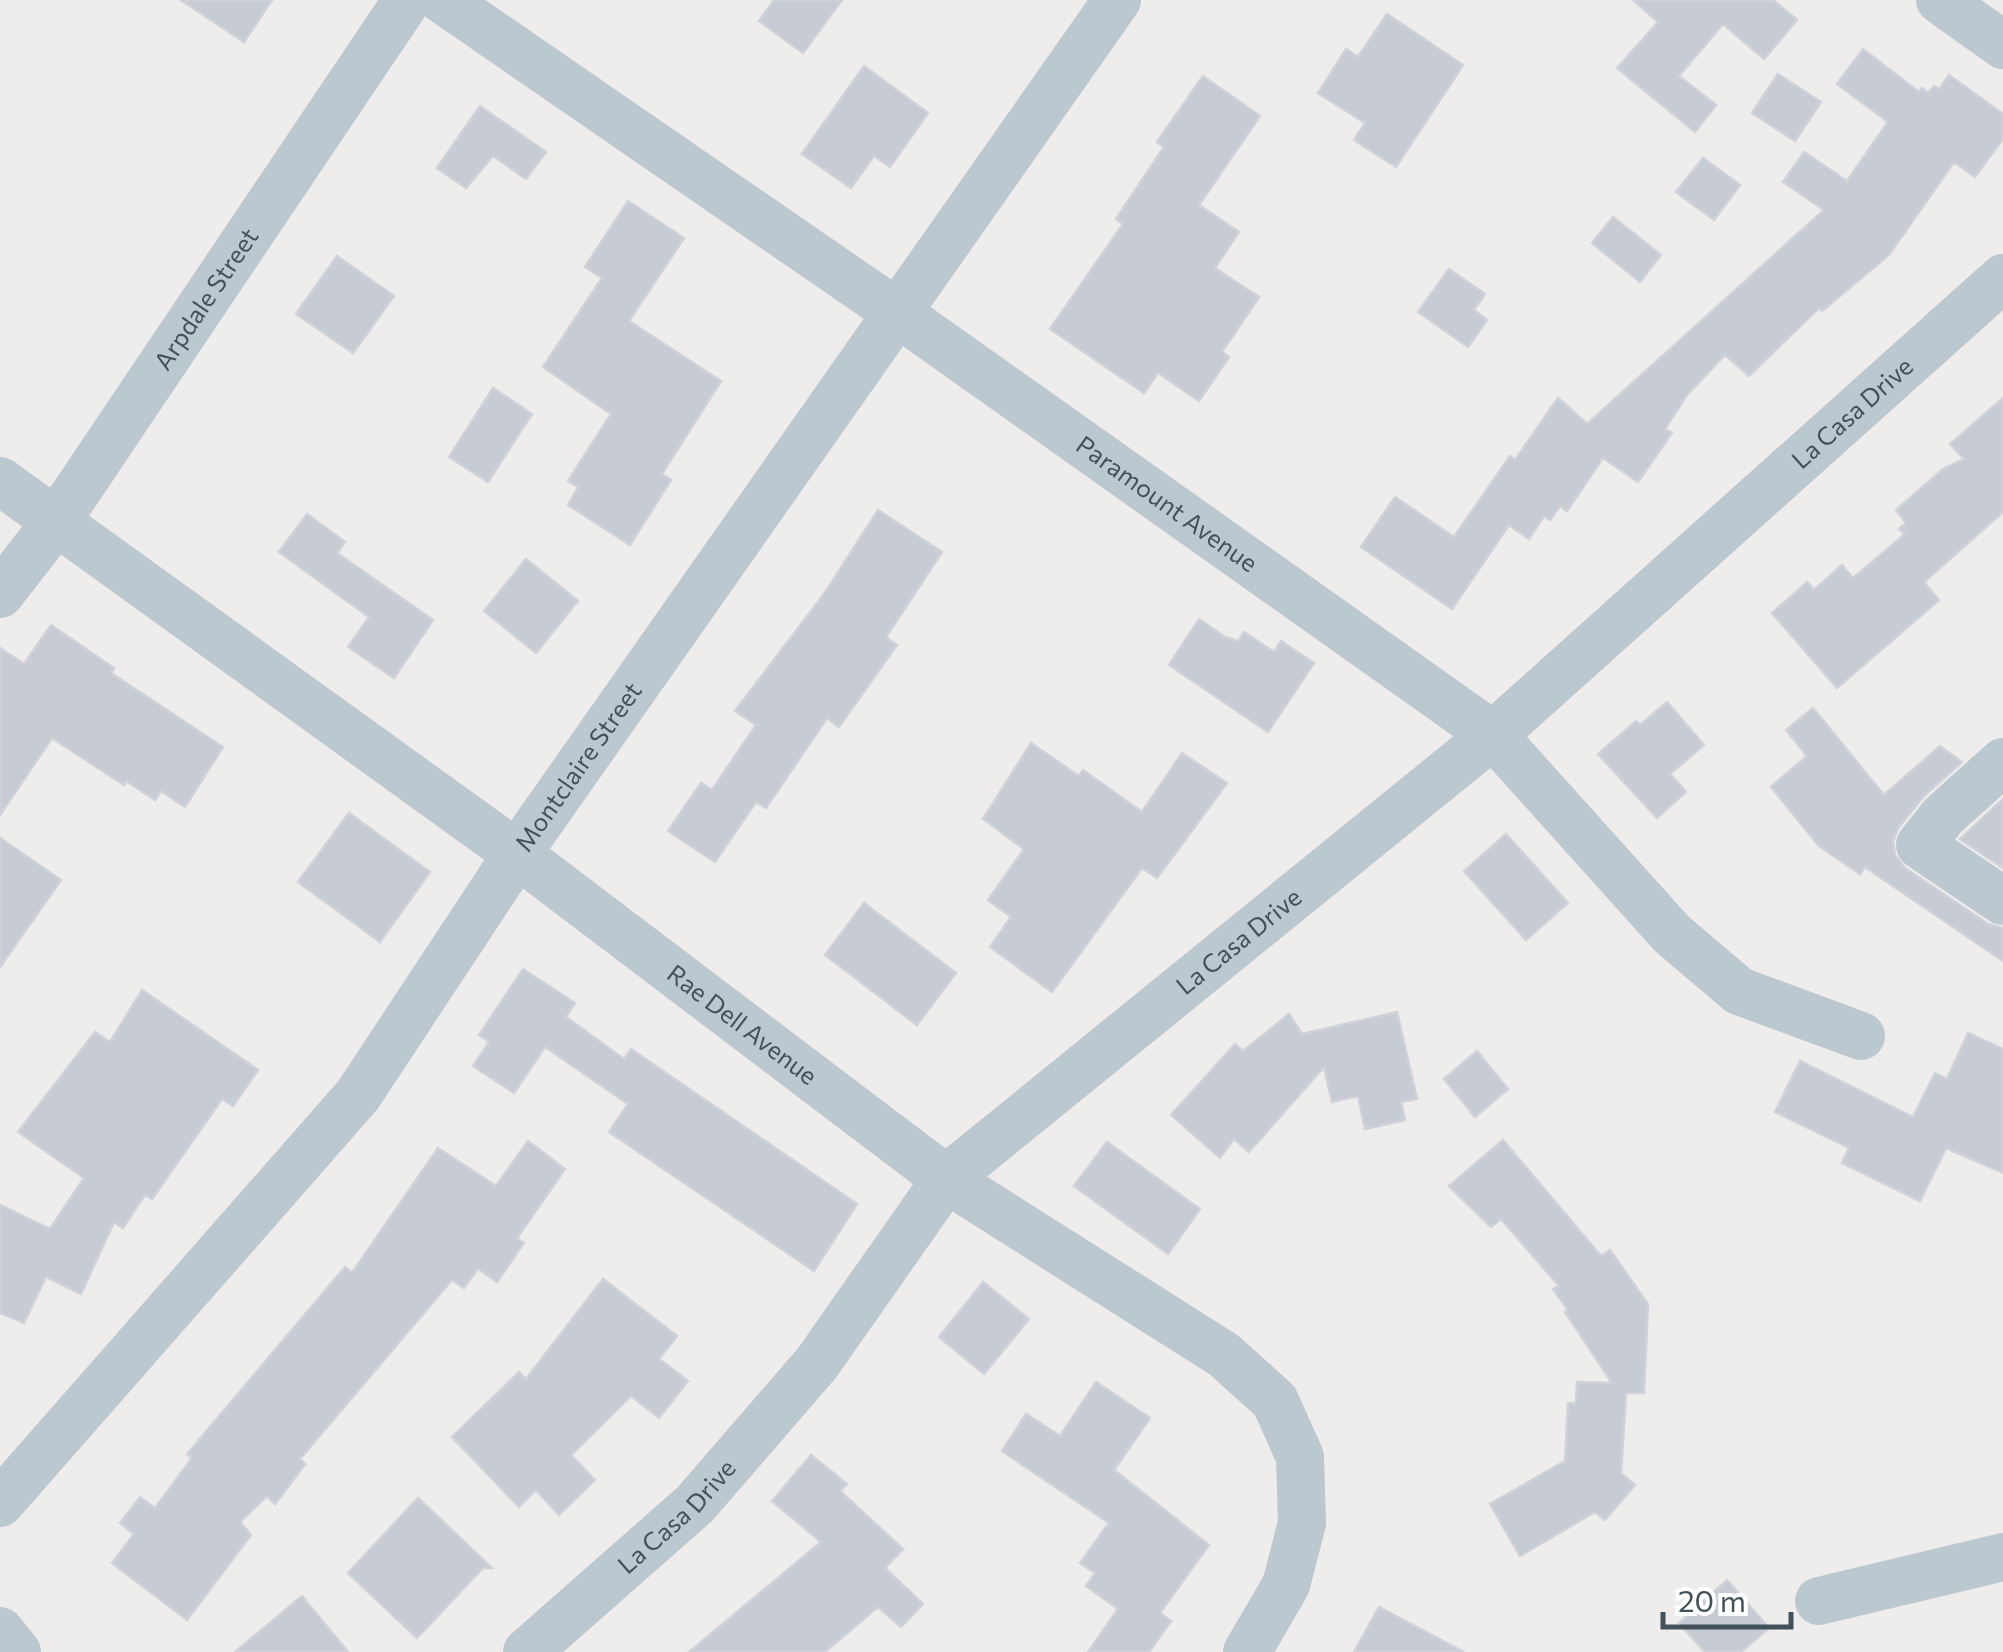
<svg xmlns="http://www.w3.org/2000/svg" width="2003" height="1652" font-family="Commissioner,sans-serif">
<rect width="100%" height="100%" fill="#efecec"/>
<g fill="#c7cbd3" stroke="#cfd3d9" stroke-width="2.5">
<polygon points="181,0 272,0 244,42"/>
<polygon points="774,0 842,0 803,53 759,21"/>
<polygon points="1633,0 1773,0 1797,20 1764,59 1723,24 1679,76 1716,105 1695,132 1617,68 1658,22"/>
<polygon points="1387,14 1463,65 1396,167 1354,140 1365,123 1318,93 1346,49 1358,57"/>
<polygon points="1863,49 1919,92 1922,88 1928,93 1934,86 1939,89 1949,75 2003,114 2003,139 1975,177 1954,162 1889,255 1822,311 1819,308 1749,376 1725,355 1687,395 1665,429 1672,433 1638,482 1603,458 1567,511 1560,506 1550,520 1544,516 1529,539 1509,525 1452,609 1361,547 1395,497 1454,537 1510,456 1515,460 1558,398 1587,424 1824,210 1783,182 1804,152 1847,181 1888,122 1837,84"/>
<polygon points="864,66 928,113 890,167 874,156 851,188 802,154"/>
<polygon points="1778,74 1821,102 1795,141 1752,113"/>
<polygon points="1203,76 1260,116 1199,205 1239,232 1215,268 1259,297 1222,352 1229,357 1199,401 1158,373 1144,393 1050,329 1123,224 1116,219 1164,147 1157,142"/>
<polygon points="480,106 546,152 526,179 493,156 466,188 437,168"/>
<polygon points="1703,158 1740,185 1714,220 1676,192"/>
<polygon points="628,201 684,238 629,321 721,381 662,474 671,480 630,545 568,505 578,487 568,481 611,414 543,367 602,278 585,267"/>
<polygon points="1613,217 1661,255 1640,282 1592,243"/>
<polygon points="337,256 394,296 353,353 296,314"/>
<polygon points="1449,269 1485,294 1474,310 1487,320 1468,347 1418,312"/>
<polygon points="493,388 532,414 488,482 449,457"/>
<polygon points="2003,398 2003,512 1924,582 1939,600 1837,688 1772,613 1807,582 1814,590 1842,565 1853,578 1905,534 1899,529 1906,523 1896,510 1943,469 1964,459 1950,444"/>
<polygon points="878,510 942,552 886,637 897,645 839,727 827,718 766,808 756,802 715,862 668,831 701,783 712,790 756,725 735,711 824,594"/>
<polygon points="307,514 345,542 337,553 433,620 394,678 348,647 369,617 279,552"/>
<polygon points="526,559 578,601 536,653 484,611"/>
<polygon points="1199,619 1225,637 1238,641 1244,632 1274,652 1281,641 1314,663 1268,732 1169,665"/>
<polygon points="51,625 114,668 111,673 223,747 185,807 161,791 155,800 126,781 124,785 52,738 0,815 0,648 24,664"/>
<polygon points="1667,702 1704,745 1670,774 1686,792 1657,818 1598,754 1636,721 1640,725"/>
<polygon points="1813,708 1884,795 1940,746 1962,762 1924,796 1898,828 1893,841 1895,855 1905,868 1988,924 2003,928 2003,961 1865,867 1860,874 1819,846 1771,787 1807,756 1786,730"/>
<polygon points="1031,743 1079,776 1083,770 1142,812 1182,753 1227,783 1157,878 1142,868 1052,992 990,947 1011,917 988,900 1024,849 983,819"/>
<polygon points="2003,799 2003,868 1960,839"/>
<polygon points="349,813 430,872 380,942 298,882"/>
<polygon points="1506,834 1568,903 1526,940 1464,871"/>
<polygon points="0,838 61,880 0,967"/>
<polygon points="864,903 956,973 917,1025 825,955"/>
<polygon points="523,969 575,1003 566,1017 624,1059 631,1049 857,1204 814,1271 609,1132 628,1104 545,1047 514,1093 473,1066 489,1042 479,1035"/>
<polygon points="142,990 258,1070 233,1106 222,1099 152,1199 145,1195 123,1228 114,1222 81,1294 46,1277 24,1323 0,1313 0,1205 50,1229 84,1178 18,1132 95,1032 110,1042"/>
<polygon points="1397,1012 1417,1099 1401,1102 1405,1120 1365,1129 1358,1096 1332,1102 1324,1067 1249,1152 1234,1139 1220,1158 1171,1115 1235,1044 1243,1051 1289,1014 1302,1034"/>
<polygon points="1968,1033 2003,1049 2003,1173 1946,1148 1920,1201 1842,1163 1849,1148 1775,1112 1800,1061 1913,1117 1935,1073 1947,1079"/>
<polygon points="1477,1051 1508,1089 1475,1117 1444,1079"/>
<polygon points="1503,1140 1601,1256 1610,1250 1648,1304 1644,1393 1626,1393 1621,1473 1635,1485 1605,1520 1595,1512 1520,1556 1490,1504 1565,1461 1568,1403 1576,1403 1577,1382 1612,1383 1565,1312 1568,1310 1553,1289 1559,1286 1501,1219 1491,1227 1449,1186"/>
<polygon points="528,1141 565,1169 517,1238 524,1243 497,1282 478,1269 464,1288 452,1280 300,1459 305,1464 275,1504 267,1496 240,1522 251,1535 187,1620 112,1563 134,1534 120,1523 140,1497 155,1508 192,1458 187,1454 345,1267 352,1273 438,1148 496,1186"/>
<polygon points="1107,1142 1200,1209 1168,1254 1074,1186"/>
<polygon points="603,1279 677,1336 659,1359 688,1381 659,1418 631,1396 571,1455 595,1480 559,1515 536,1490 519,1507 452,1437 519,1372 526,1379"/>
<polygon points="983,1282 1029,1319 984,1374 939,1337"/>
<polygon points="1096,1382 1150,1418 1114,1470 1209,1545 1160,1613 1171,1621 1149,1652 1088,1652 1118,1609 1086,1586 1095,1573 1080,1563 1109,1523 1002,1451 1026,1414 1060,1436"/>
<polygon points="811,1455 847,1484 840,1491 903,1549 885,1568 923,1604 901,1627 878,1607 825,1652 689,1652 821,1542 772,1501"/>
<polygon points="418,1498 492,1568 483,1568 417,1638 348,1573"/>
<polygon points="1727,1580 1769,1628 1741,1652 1705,1652 1679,1623"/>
<polygon points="302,1596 348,1652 235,1652"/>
<polygon points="1379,1607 1464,1652 1354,1652"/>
</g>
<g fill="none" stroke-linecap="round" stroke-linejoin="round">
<g stroke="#bbc8d0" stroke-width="48">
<path id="s1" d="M443 0 899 314 1493 735 1672 934 1739 991 1861 1036"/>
<polyline points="1940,0 2003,45"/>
<path id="s2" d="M0 481 517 854 946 1179 1224 1355 1275 1401 1300 1457 1302 1523 1286 1585 1247 1652"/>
<path id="s3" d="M0 594 56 522 407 0"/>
<polyline points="2003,762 1943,816 1920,845 2003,901"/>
<path id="s4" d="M0 1503 358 1095 517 854 1117 0"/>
<polyline points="1819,1601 2003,1557"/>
<polyline points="0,1631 17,1652"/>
<path id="s5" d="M527 1652 695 1504 817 1363 946 1179 1493 735 2003 278"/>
</g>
</g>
<g text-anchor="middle" stroke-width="8" stroke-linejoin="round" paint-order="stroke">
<g font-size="25" fill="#43515b" stroke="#fff">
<text dy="9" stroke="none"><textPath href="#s3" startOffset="360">Arpdale Street</textPath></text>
<text dy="9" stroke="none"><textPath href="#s5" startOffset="1822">La Casa Drive</textPath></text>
<text dy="9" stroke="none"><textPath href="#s1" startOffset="882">Paramount Avenue</textPath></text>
<text dy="9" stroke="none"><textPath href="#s4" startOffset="938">Montclaire Street</textPath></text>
<text dy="9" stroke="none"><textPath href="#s5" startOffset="1012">La Casa Drive</textPath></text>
<text dy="9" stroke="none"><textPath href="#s2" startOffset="920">Rae Dell Avenue</textPath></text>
<text dy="9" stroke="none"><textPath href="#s5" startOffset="202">La Casa Drive</textPath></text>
</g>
</g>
<path d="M1663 1612v15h128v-15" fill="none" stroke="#43515b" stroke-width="5"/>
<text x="1678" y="1612" font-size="30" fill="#43515b" stroke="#ffffff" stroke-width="8" paint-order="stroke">20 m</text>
</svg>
